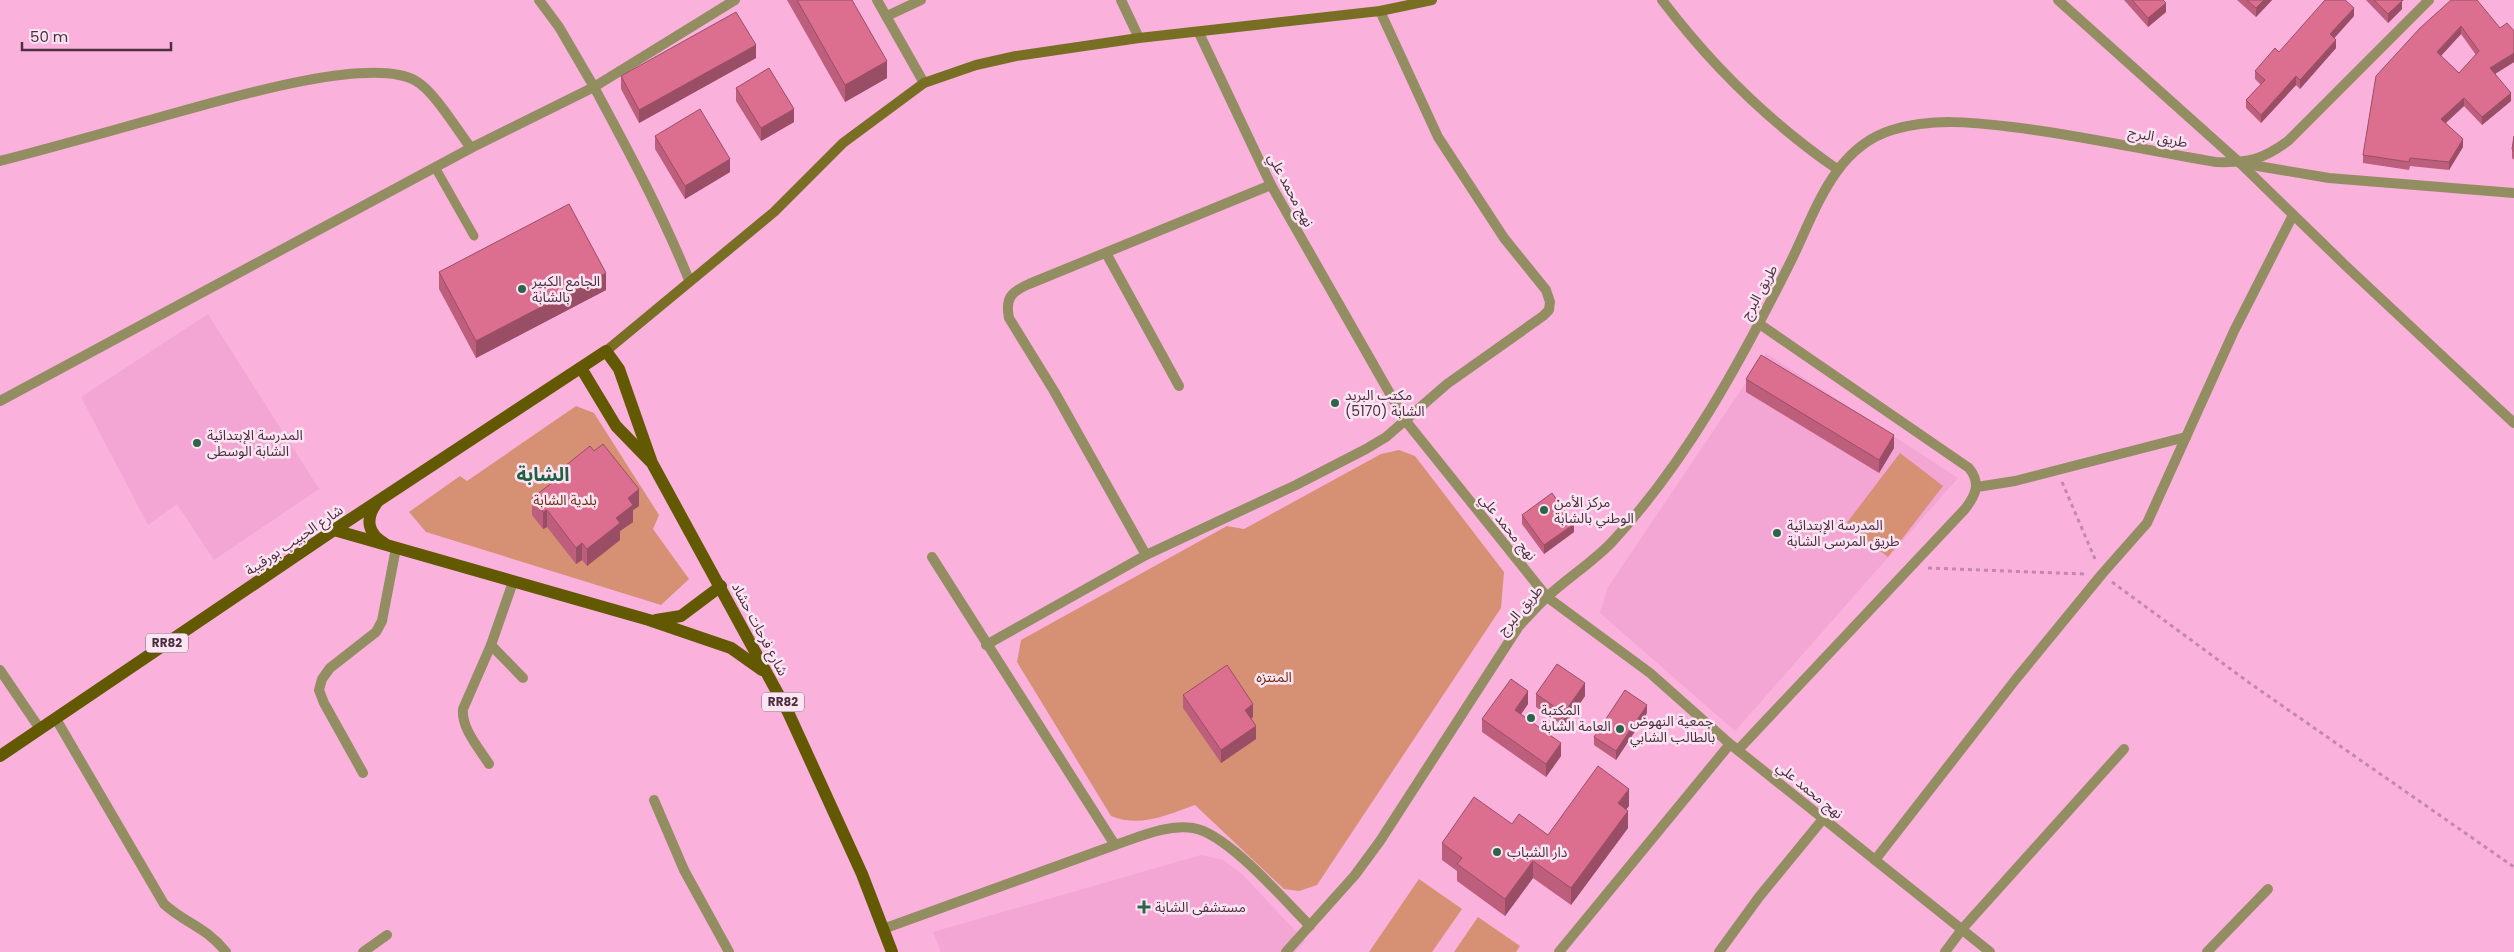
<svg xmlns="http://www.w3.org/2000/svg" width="2514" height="952" font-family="Poppins,'Noto Sans Arabic',sans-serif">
<rect width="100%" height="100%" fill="#fab2dd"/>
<g fill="#f3a5d4">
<polygon points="208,314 319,489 214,560 177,504 148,525 81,397"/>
<polygon points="1766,353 1958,478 1735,731 1600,613 1608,587"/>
<polygon points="1201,855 1223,860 1242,874 1305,941 1295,952 941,952 933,932"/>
</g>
<g fill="#d69074">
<polygon points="576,406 594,413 659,515 653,529 689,579 661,605 426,532 409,512 460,476 467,481"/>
<path d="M1399 450 1415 456 1504 572 1501 608 1317 885 1299 891 1284 889 1195 805C1166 815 1141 828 1111 816L1017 662 1021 640 1227 526 1244 529 1381 454Z"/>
<polygon points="1900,453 1943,486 1888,557 1846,524"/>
<polygon points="1419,879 1462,909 1432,952 1369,952"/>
<polygon points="1478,917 1520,946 1516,952 1454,952"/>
</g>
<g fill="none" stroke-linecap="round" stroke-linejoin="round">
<g stroke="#c388ab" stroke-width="3" stroke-dasharray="4 4" stroke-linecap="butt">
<polyline points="2062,482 2095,559"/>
<polyline points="1928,568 2084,574"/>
<polyline points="2112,582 2251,684 2514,867"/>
</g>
<polyline stroke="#938e61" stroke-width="9" points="436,169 474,236"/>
<g stroke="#938e61" stroke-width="10">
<polyline points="877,0 924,83"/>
<polyline points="1121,0 1139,38"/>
<path d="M1662 0C1712 66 1769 122 1837 169"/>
<polyline points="887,16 921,0"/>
<polyline points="1199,33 1271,185 1405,420 1547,597 1650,673 1730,744 1990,952"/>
<path d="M0 161C46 149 93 136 139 123 196 108 367 52 416 81 435 92 457 130 471 148"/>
<polyline points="2240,163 2347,267 2514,423"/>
<polyline points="2240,163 2329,178 2514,193"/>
<polyline points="1106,253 1179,386"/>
<polyline points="0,401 471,148 594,87 559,27 539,0"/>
<polyline points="1977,487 2015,481 2186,437"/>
<path d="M1146 555 1054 391 1009 318C1005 298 1011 292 1029 284L1271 185"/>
<polyline points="932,557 1115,845"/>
<polyline points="491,645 523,678"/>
<polyline points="986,645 1146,555 1296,485 1366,449 1386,437 1447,384 1543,316 1549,310 1550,302 1546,290 1504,238 1438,137 1380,11"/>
<polyline points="0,670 40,729"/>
<path d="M56 719 164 904C186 924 205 926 226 952"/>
<path d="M1738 750 1965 509C1976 495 1981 483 1969 468L1758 323"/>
<path d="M489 764C479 748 461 728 463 709L491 645 513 582"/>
<polyline points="363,773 324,703 319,690 322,679 330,668 376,632 382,621 396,548"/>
<polyline points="654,800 684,870 729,952"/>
<polyline points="1875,860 2016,679 2102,574 2147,523 2234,331 2293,215"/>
<path d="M883 929 1115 845C1139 837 1167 824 1193 828 1227 833 1285 901 1310 926"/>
<polyline points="363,952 387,935"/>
<polyline points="1559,952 1730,744"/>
<polyline points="1719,952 1759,897 1823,819"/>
<polyline points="1945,952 1963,928 2124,749"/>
<polyline points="2207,952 2268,889"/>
</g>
<g stroke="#938e61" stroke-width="10">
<polyline points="2058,0 2240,163"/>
<path d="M689 280C662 213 628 150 594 87L735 0"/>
<path d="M1286 952 1355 875 1380 841 1519 626C1528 617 1536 607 1546 598 1567 578 1592 563 1612 542 1687 461 1741 361 1790 263 1815 213 1833 148 1892 130 1932 118 1971 122 2012 127 2081 135 2148 151 2216 162 2248 163 2262 160 2288 141L2429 0"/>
</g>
<polyline stroke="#786f24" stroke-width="10" points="606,351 774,212 843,143 924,83 976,65 1016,56 1139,38 1380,11 1432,0"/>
<g stroke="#625902" stroke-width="12">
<polyline points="581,368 616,426 650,461"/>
<path d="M376 504C365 519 368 534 384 543"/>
<polyline points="334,530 649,620 731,648 762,670"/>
<polyline points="656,620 681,616 721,586"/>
<polyline points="0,756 334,530 606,351 619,369 652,463 788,712 862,874 892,952"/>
</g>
</g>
<g fill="#bd5f7c" fill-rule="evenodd">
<polygon points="787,0 852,0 887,78 845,102"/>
<polygon points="2124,0 2163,0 2166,12 2148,27"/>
<polygon points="2237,0 2272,0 2256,17"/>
<polygon points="2366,0 2404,0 2402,1 2402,9 2388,23"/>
<path d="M2451 0 2514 62 2495 74 2511 101 2482 125 2464 106 2446 123 2463 147 2449 170 2410 166 2409 170 2363 163V155ZM2461 34 2476 55 2459 73 2441 56Z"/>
<polygon points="2354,16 2334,38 2336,48 2300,89 2296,85 2261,123 2246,108 2246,100 2261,85 2255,79 2255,71 2279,52"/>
<polygon points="756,58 639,123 621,89 621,76"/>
<polygon points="736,88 794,122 761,141 736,101"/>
<polygon points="655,136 730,172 685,199 655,149"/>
<polygon points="2514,136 2514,160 2512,158 2512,149"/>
<polygon points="439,272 606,290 476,358 439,289"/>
<polygon points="1746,379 1894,448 1879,473 1746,392"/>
<polygon points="565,473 639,506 633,510 633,522 620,531 620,540 587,566 582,560 576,564 547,527 543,529 532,515 532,498"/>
<polygon points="1522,515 1574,532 1544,554 1522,524"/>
<polygon points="1536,694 1585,696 1564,726 1536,707"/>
<polygon points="1183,695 1253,717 1251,719 1256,739 1221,763 1183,708"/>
<polygon points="1528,704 1521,714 1561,756 1546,777 1482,732 1482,719"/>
<polygon points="1647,713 1616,760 1594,745 1594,737"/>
<polygon points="1629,806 1626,809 1628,828 1571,905 1533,878 1505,916 1457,881 1457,871 1442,860 1442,843 1548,835"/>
</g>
<g fill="#9a4e65">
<polygon points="2264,0 2272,0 2256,17 2256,8"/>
<polygon points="2398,0 2404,0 2402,1 2402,9 2388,23 2388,14"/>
<polygon points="2166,3 2166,12 2148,27 2148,18"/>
<polygon points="2354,8 2354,16 2330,43 2330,34"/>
<polygon points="2461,26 2461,34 2437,60 2437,52"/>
<polygon points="2336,40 2336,48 2300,89 2300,80"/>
<polygon points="756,45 756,58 639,123 639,110"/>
<polygon points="2514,53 2514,62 2490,77 2490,68"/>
<polygon points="887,61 887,78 845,102 845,85"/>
<polygon points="2296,76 2296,85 2261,123 2261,115"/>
<polygon points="2511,93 2511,101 2482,125 2482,117"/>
<polygon points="2464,98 2464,106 2441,127 2441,119"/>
<polygon points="794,109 794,122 761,141 761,128"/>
<polygon points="2463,139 2463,147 2449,170 2449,162"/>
<polygon points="730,159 730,172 685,199 685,186"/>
<polygon points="606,273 606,290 476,358 476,341"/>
<polygon points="1894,435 1894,448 1879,473 1879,460"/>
<polygon points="639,489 639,506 633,510 633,522 620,531 620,540 587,566 587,549 616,518 628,498"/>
<polygon points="547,510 547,527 543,529 543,512"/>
<polygon points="1574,524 1574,532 1544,554 1544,545"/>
<polygon points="582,543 582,560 576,564 576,548"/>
<polygon points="1585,683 1585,696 1564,726 1564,713"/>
<polygon points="1528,691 1528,704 1515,723 1515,710"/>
<polygon points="1253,704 1253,717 1245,723 1245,710"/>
<polygon points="1647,705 1647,713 1616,760 1616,751"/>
<polygon points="1256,726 1256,739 1221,763 1221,750"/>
<polygon points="1561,743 1561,756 1546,777 1546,764"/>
<polygon points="1629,789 1629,806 1618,820 1618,803"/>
<polygon points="1628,811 1628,828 1571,905 1571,888"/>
<polygon points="1533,861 1533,878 1505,916 1505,899"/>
</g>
<g fill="#dc6f90" stroke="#9a4e65" fill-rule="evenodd">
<polygon points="797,0 852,0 887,61 845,85"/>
<polygon points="2132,0 2163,0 2166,3 2148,18"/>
<polygon points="2247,0 2264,0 2256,8"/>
<polygon points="2325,0 2345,0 2354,8 2330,34 2336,40 2300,80 2296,76 2261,115 2246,100 2265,80 2255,71 2275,48 2279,52"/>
<polygon points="2374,0 2402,0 2402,1 2388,14"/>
<path d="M2451 0H2477L2500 28 2507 23 2514 31V53L2490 68 2511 93 2482 117 2464 98 2441 119 2463 139 2449 162 2410 158 2409 162 2363 155 2376 76 2420 28ZM2461 26 2479 51 2459 73 2437 52Z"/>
<polygon points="736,12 756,45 639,110 621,76"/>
<polygon points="769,68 794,109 761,128 736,88"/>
<polygon points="700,109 730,159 685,186 655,136"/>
<polygon points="2514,136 2514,152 2512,149"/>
<polygon points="569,204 606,273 476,341 439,272"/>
<polygon points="1761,355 1894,435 1879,460 1746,379"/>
<polygon points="603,444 639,489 628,498 633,505 616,518 620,523 587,549 582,543 576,548 547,510 543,512 532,498 565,473 565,466 590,446 594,451"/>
<polygon points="1552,493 1574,524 1544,545 1522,515"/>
<polygon points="1557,664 1585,683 1564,713 1536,694"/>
<polygon points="1227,665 1253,704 1245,710 1256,726 1221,750 1183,695"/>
<polygon points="1511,679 1528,691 1515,710 1561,743 1546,764 1482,719"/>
<polygon points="1625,690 1647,705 1616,751 1594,737"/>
<polygon points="1598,766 1629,789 1618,803 1628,811 1571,888 1533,861 1505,899 1457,864 1462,858 1442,843 1474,797 1512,824 1519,814 1548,835"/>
</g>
<g fill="#2d644c" stroke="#fbe5f2" stroke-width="2">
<circle cx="522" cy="289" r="5"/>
<circle cx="1335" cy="403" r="5"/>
<circle cx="197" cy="443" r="5"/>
<circle cx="1544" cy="510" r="5"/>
<circle cx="1777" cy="533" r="5"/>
<circle cx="1531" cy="718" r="5"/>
<circle cx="1620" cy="729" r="5"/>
<circle cx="1497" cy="852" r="5"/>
<path d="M1141.5 899.5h5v5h5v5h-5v5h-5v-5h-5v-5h5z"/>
</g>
<g text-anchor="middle" stroke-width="5" stroke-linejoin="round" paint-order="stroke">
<g fill="#fbe5f2" stroke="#806676" stroke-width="1">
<rect x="146" y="633.5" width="42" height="19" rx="4"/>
<rect x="762" y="692.5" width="42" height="19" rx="4"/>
</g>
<g font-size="12" font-weight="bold" fill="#4c2f41">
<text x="167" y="647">RR82</text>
<text x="783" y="706">RR82</text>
</g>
<g font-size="14" fill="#4c2f41" stroke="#fbe5f2">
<text transform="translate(2158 137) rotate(11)" y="5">طريق البرج</text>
<text transform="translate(1291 190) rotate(62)" y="5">نهج محمد علي</text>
<text transform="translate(1759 292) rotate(-61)" y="5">طريق البرج</text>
<text transform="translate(1508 527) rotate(51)" y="5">نهج محمد علي</text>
<text transform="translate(294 540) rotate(-34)" y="5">شارع الحبيب بورقيبة</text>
<text transform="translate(1520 610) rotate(-49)" y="5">طريق البرج</text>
<text transform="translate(760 629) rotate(62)" y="5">شارع فرحات حشاد</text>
<text transform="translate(1810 790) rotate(39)" y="5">نهج محمد علي</text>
</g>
<g font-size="14" fill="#4c2f41" stroke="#fbe5f2" text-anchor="start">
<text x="532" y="286">الجامع الكبير<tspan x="532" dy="16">بالشابة</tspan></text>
<text x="1345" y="400">مكتب البريد<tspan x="1345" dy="16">الشابة (5170)</tspan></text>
<text x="207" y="440">المدرسة الإبتدائية<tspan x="207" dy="16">الشابة الوسطى</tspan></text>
<text x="1554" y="507">مركز الأمن<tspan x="1554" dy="16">الوطني بالشابة</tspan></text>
<text x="1787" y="530">المدرسة الإبتدائية<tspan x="1787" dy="16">طريق المرسى الشابة</tspan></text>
<text x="1541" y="715">المكتبة<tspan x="1541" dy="16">العامة الشابة</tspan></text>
<text x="1630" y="726">جمعية النهوض<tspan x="1630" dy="16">بالطالب الشابي</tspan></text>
<text x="1507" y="857">دار الشباب</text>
<text x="1155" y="912">مستشفى الشابة</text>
</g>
<g font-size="14" fill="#6f2e10" stroke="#fbe5f2">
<text x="565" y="505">بلدية الشابة</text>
<text x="1274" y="682">المنتزه</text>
</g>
<g font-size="19" font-weight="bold" fill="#1f6045" stroke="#fbe5f2">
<text x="543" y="481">الشابة</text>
</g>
</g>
<path d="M22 42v8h149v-8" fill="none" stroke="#4c2f41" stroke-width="2.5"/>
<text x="30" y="42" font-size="15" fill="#4c2f41" stroke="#fbe5f2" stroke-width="4" paint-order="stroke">50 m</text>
</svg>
